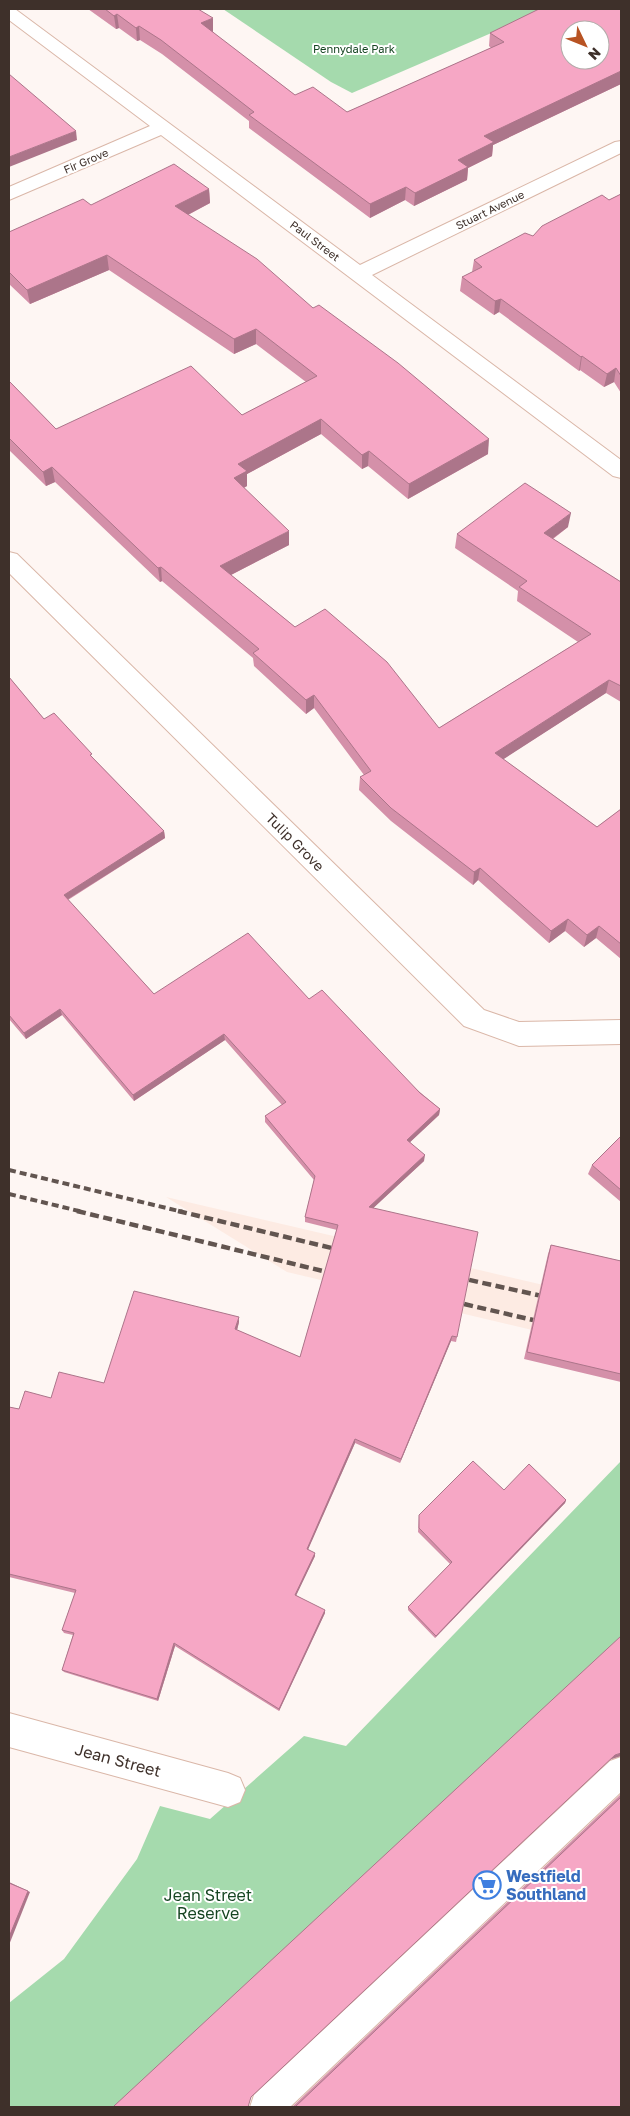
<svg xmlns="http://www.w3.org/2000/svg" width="630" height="2116" font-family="'Golos Text',sans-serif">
<rect width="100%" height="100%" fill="#fef6f3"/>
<polygon fill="#fdebe3" points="166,1197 621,1303 621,1351 287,1272"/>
<g fill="#a5daad">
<polygon points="223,9 547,9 352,93 331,82"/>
<polygon points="621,1461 621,1638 121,2107 9,2107 9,2003 64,1959 137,1859 160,1806 210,1819 304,1736 346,1746"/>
</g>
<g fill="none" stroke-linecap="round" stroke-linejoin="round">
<g stroke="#dab7a8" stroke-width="2">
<polygon id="service" points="621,1757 621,1792 290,2107 250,2107 254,2095 610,1761"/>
</g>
<g stroke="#dab7a8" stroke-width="2">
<g id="minor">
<polygon points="9,9 15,9 360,265 615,142 621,141 621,153 372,275 621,460 621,478 613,476 161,135 9,200 9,187 150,126 9,20"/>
<polygon points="9,552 17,554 484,1010 519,1022 621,1020 621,1044 519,1046 464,1026 9,573"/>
<polygon points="9,1713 228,1773 240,1778 245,1790 240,1802 228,1807 9,1747"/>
</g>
</g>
<use href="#service" fill="#fff" fill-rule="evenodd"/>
<use href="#minor" fill="#fff" fill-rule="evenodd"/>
<g stroke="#625550" stroke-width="4" stroke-dasharray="7 4" stroke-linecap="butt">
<polyline points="9,1170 183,1212"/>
<polyline points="9,1194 83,1212"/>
</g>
<g stroke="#625550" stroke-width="4.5" stroke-dasharray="9 4.5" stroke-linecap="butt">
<polyline points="77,1211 339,1275"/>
<polyline points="178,1211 344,1251"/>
<polyline points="456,1277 551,1298"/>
<polyline points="451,1301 546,1323"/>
</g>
</g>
<g fill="#d490a9">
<polygon points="88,9 198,9 213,32 212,32 295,95 347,112 491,48 489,46 490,33 595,9 621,9 621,84 493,145 492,156 468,168 467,180 414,206 405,200 370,218 249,128 249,121 162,54 140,40 137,41 119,28 116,29"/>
<polygon points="209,189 210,203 188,215 313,308 488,454 408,499 368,466 362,469 321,434 247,474 247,486 244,488 289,545 231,575 295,627 439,728 578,642 517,601 518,591 455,548 457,534 568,527 553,539 621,582 621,702 606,693 503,759 597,827 621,809 621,959 596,938 584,947 565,931 549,943 478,880 473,885 391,821 359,790 360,777 364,775 314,708 306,714 254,666 253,658 162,581 160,582 55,482 46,486 9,450 9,381 56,429 242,415 306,382 256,344 234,354 109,270 30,304 9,284 9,232 91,205"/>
<polygon points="621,194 621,393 614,382 604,387 580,370 579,371 499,312 494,315 460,291 462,277 472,272 474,260 533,236"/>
<polygon points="9,677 44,719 93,758 164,831 165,838 68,900 154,994 309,999 440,1109 439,1115 410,1142 424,1161 373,1208 457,1337 456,1342 451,1341 400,1463 355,1443 308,1549 315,1556 296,1595 325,1613 279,1711 175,1646 158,1701 64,1672 62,1670 73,1635 64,1633 62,1630 75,1593 9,1577 9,1407 19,1409 51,1398 104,1383 239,1322 237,1330 300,1357 337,1230 305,1222 305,1217 314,1180 265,1122 265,1116 282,1105 225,1040 134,1101 62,1015 26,1039 9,1019"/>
<polygon points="621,1136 621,1202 588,1174 592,1165"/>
<polygon points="551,1245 621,1261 621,1382 524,1359 548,1254"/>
<polygon points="504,1490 566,1500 565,1503 435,1638 408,1610 408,1607 450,1564 418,1532 419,1515"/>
<polygon points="621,1794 621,2107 292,2107"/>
</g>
<g fill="#ac758a">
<polygon points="117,14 119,28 116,29 114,16"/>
<polygon points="213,18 213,32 201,37 201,23"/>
<polygon points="139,26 140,40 137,41 136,28"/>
<polygon points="621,71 621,84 493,145 492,156 468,168 467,180 414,206 415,193 458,160 484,136"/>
<polygon points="76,131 77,140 9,167 9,157"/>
<polygon points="406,187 405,200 370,218 370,204"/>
<polygon points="209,189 210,203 176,221 175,206"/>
<polygon points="107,255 109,270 30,304 27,290"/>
<polygon points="501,299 499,312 494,315 495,301"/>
<polygon points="256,329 256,344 234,354 234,339"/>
<polygon points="582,356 580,370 579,371 581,357"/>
<polygon points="616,368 614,382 604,387 607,374"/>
<polygon points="321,419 321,434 247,474 247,486 235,492 234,478 238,464"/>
<polygon points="489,439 488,454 408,499 409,484"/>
<polygon points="369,451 368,466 362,469 362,455"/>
<polygon points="52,467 55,482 46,486 43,472"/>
<polygon points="571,513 568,527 541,547 544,533"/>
<polygon points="289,531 289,545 221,580 220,566"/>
<polygon points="161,567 162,581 160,582 158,568"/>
<polygon points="609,680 606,693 493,766 495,753"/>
<polygon points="314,695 314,708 306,714 306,700"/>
<polygon points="164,831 165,838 65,901 64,895"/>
<polygon points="480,868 478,880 473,885 474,872"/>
<polygon points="568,919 565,931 549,943 551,931"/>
<polygon points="599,926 596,938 584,947 587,935"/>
<polygon points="60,1009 62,1015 26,1039 24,1033"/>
<polygon points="224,1034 225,1040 134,1101 133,1095"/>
<polygon points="440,1109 439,1115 406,1146 407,1140"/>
<polygon points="425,1155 424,1161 368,1213 369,1207"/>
<polygon points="239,1317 239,1322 236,1334 235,1329"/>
<polygon points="452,1336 451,1341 400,1463 401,1459"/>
<polygon points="355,1439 355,1443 307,1552 307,1549"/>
<polygon points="566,1500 565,1503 435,1638 436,1636"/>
<polygon points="315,1553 315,1556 295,1598 295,1595"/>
<polygon points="325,1610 325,1613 279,1711 279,1709"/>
<polygon points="174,1643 175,1646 158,1701 157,1699"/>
<polygon points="621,1753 621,1756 609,1760 615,1755"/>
<polygon points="9,1882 30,1892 9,1945"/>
</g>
<g fill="#f6a7c5" stroke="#ac758a" fill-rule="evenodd">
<path d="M105 9H198L213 18 201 23 295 95 313 87 347 112 504 42 490 33 539 9H621V71L484 136 494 142 458 160 468 167 415 193 406 187 370 204 249 115 254 112 161 40 139 26 136 28 117 14 114 16ZM570 30H600V60H570Z"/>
<polygon points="9,74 76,131 9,157"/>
<polygon points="174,164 209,189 175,206 257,259 313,308 319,305 398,363 489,439 409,484 369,451 362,455 321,419 238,464 247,471 234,478 289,531 220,566 295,627 325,609 387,662 439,728 591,634 519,587 527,581 457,534 525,483 571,513 544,533 621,582 621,686 609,680 495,753 597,827 621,809 621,944 599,926 587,935 568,919 551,931 480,868 474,872 391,808 360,777 371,771 314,695 306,700 253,653 259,649 161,567 158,568 52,467 43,472 9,438 9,381 56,429 191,366 242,415 317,376 256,329 234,339 107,255 27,290 9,272 9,232 83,199 91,205"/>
<polygon points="621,194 621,376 616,368 607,374 582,356 581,357 501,299 495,301 462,277 482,267 474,260 525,233 533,236 542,226 602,195 609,200"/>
<polygon points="9,677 44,719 54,713 92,754 90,755 164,831 64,895 154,994 248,933 309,999 322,990 420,1093 440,1109 407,1140 425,1155 369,1207 478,1232 457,1337 452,1336 401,1459 355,1439 307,1549 315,1553 295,1595 325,1610 279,1709 174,1643 157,1699 62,1670 74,1633 62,1630 76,1590 9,1574 9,1407 19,1409 25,1391 51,1398 59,1372 104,1383 134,1291 239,1317 235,1329 300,1357 338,1225 305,1217 315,1176 265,1116 286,1102 224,1034 133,1095 60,1009 24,1033 9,1015"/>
<polygon points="621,1136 621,1190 592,1165"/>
<polygon points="551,1245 621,1261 621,1374 527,1352"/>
<polygon points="473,1461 504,1490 529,1464 566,1500 436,1636 408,1607 452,1562 419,1528 419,1515"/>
<polygon points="621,1636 621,1753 615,1755 251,2097 248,2107 115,2107 114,2106"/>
<polygon points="621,1797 621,2107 295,2107"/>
<polygon points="9,1883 28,1891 9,1937"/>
</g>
<defs>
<g id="supermarket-ring" transform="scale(1.4375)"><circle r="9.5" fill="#fff" stroke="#3f7fe0" stroke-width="1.5"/><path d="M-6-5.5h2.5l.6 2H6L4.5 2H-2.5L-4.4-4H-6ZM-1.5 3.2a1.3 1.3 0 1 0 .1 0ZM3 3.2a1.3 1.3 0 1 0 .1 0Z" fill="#3f7fe0"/></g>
</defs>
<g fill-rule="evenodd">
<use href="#supermarket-ring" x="487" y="1885"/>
</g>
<g text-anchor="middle" stroke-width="4" stroke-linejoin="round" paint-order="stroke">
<g font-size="11" fill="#164522" stroke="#fff">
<text x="354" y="53">Pennydale Park</text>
</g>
<g font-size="11" fill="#3e302a" stroke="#fff">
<text transform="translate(86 161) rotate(-23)" y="4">Fir Grove</text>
<text transform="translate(490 210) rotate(-26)" y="4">Stuart Avenue</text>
<text transform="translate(315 241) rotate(37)" y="4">Paul Street</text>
</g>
<g font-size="14" fill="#3e302a" stroke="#fff">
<text transform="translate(295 842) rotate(45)" y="5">Tulip Grove</text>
</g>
<g font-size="16" fill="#3e302a" stroke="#fff">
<text transform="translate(118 1760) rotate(15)" y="6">Jean Street</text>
</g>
<g font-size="16" font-weight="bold" fill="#366cbe" stroke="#fff" text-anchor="start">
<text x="506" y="1882">Westfield<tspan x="506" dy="18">Southland</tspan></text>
</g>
<g font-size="16" fill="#164522" stroke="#fff">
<text x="208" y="1901">Jean Street<tspan x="208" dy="18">Reserve</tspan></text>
</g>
</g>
<rect width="630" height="2116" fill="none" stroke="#3e302a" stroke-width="20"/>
<g transform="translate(585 45) rotate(133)"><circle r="24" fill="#ffffff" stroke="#b2acaa"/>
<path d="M0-4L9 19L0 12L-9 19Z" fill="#b85323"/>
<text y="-8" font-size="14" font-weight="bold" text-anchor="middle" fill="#3e302a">N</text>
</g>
</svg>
